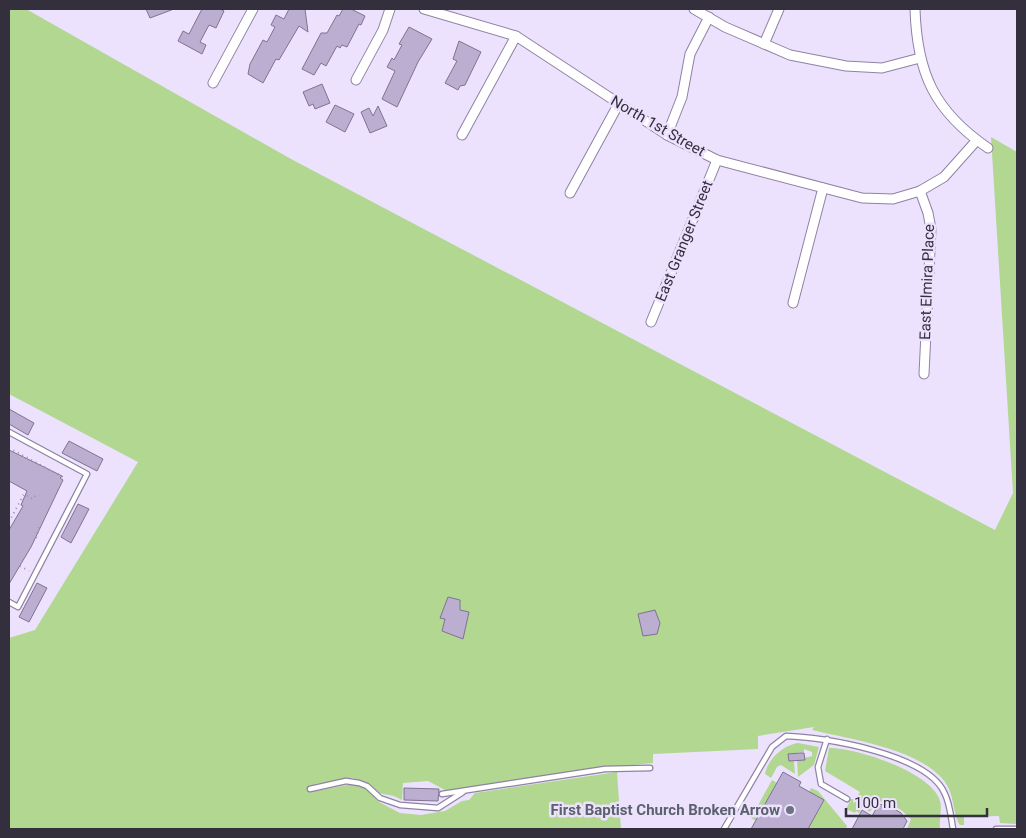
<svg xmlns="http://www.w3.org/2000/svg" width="1026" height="838" font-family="Roboto,sans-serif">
<rect width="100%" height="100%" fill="#ece2fe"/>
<g fill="#b1d790">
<path d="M9 9H26L291 159 995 530 1013 493 991 137 1017 152V824L1000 823 999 816 964 817V825H960C953 816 955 796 945 782 921 749 849 739 812 730L814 727 758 736V749L653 754V763L593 769 447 791 428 781 403 783 402 800 394 796 378 793 363 781 352 778 315 784 316 791 352 784 366 788 379 802 400 813 421 815 445 811 462 801 469 800 475 793 617 772 621 829H9V638L35 630 138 462 9 394Z"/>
<path d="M798 743 819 747 814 765 798 777 797 760 812 756V752L804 749V752L788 754 789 761H794L795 774 781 765 777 767 771 778 765 774C767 760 783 745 798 743Z"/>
<path d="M829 748C857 748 927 771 939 798 943 808 939 816 940 829H907L911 819C901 809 892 802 877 801L870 812 862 807 859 813 856 811 855 813 846 809 851 799H856L860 792 825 771Z"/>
<polygon points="772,780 777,783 756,821 751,818"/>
<polygon points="811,788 818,791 847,826 846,829 808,829 824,800 809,792"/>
</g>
<g fill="#bbaed0" stroke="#7f7392">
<polygon points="146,9 174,9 150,18"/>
<polygon points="202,9 220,9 224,11 216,28 209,25 200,42 206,45 202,54 178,41 183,31 189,34"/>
<polygon points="289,9 305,9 308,32 299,26 279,60 276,59 263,83 248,74 250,64 263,40 267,42 275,27 271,25 276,15 284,19"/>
<polygon points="343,9 351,9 365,16 361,25 359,24 347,47 342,45 340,48 337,46 326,66 321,63 314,75 302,69 321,33 327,33 337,15 339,16"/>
<polygon points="409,27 432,39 418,62 397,107 382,99 395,71 387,67 392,58 394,60 402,45 399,44"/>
<polygon points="459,41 481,52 465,85 460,86 458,90 445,83 457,61 453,59"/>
<polygon points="322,84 330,103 315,109 313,104 309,106 303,92"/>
<polygon points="335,105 354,114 345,132 326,122"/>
<polygon points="378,106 387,126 370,133 361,112 369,108 373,116"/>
<polygon points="9,409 34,423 28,435 9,424"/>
<polygon points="69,441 103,459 97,471 62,453"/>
<polygon points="9,450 46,468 62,476 60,478 63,480 31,547 9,584 9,530 23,506 21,505 27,491 9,481"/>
<polygon points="78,504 89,509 71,543 61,537"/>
<polygon points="37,583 47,588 29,622 19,617"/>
<polygon points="448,597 460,600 460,610 469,612 463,639 442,631 445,619 440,618"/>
<polygon points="655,610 660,623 657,634 643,636 638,614"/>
<polygon points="801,753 804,753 805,760 789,761 788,754"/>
<polygon points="783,772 801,782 799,786 824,800 808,829 751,829"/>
<polygon points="404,788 439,789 438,801 404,800"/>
<polygon points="879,804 891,807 901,813 907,821 903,829 852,829 862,810 872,816"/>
</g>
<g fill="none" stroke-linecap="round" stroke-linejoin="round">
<g stroke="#8f82a3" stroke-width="7">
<g id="service">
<polyline points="9,432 87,474 18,607 9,602"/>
<polyline points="827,739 818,767 821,784 847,799"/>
<polyline points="310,789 346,781 359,783 367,786 380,798 400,805 438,808 463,792"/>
<polyline points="442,794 605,769 650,768"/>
<path d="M724 829 772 747 786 736C824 737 926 754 944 792 950 803 951 817 953 829"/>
<polyline points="996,829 1017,829"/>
</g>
</g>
<g stroke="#8f82a3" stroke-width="11">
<g id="minor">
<polyline points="424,9 516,36 667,135 717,160 862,198 893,199 920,191 944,177 977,140"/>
<polyline points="694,9 725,27 790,55 846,66 882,68 920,58"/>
<path d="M915 9C917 73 934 111 988 148"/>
<polyline points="764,44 779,9"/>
<polyline points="356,80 383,30 390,9"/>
<polyline points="213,83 253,9"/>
<polyline points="462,135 516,36"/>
<polyline points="667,135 682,97 690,54 709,17"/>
<polyline points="920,191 928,213 931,229 924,374"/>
<polyline points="570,193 618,105"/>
<polyline points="793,303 823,188"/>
<polyline points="651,322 717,160"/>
</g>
</g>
<g stroke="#9a92a8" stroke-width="2" stroke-dasharray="1 4" stroke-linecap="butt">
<polyline points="9,448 63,477"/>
<polyline points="9,522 24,494 33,499 36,495"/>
<polyline points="36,538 39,527"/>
<polyline points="20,566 29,571"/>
</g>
<use href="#service" stroke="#fff" stroke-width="4.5"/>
<use href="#minor" stroke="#fff" stroke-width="9"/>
</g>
<circle fill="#6b7280" stroke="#ece2fe" stroke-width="2" cx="790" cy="810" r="5"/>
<g text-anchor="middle" stroke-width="5" stroke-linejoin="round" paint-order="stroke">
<g font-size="15" fill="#342f3d" stroke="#ece2fe">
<text transform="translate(658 126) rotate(30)" y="5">North 1st Street</text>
<text transform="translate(684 241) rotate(-68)" y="5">East Granger Street</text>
<text transform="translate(927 282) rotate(-88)" y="5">East Elmira Place</text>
</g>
<g font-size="15" font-weight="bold" fill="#5b616d" stroke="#ece2fe" text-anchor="end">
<text x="780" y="815">First Baptist Church Broken Arrow</text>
</g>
</g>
<rect width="1026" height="838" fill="none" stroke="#342f3d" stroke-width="20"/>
<path d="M846 808v8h141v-8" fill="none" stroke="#342f3d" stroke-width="2.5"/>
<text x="854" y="808" font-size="15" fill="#342f3d" stroke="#ece2fe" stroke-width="4" paint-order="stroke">100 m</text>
</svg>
